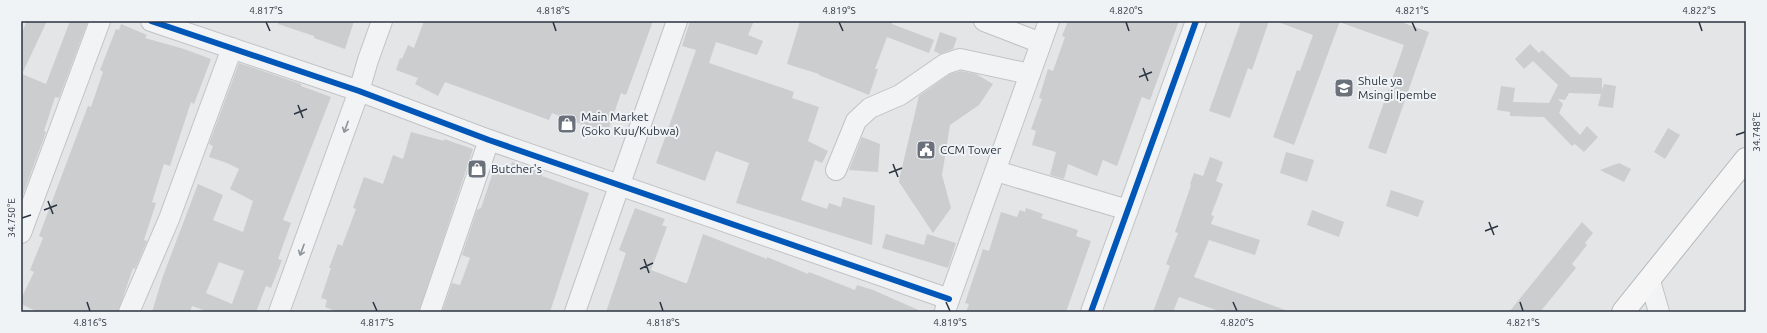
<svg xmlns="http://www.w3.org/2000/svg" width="1767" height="333" font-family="Ubuntu,sans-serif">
<rect width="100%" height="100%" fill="#e3e5e7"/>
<g fill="#cbcdcf" fill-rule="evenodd">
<polygon points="27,21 47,21 22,74 46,84 70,21 88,21 59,98 55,97 44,131 46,132 21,200 21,34"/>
<polygon points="278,21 354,21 345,49 314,38 314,36 278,24"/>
<polygon points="424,21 653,21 626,95 621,93 607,134 552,113 549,120 445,82 438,96 415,84 418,78 396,70 400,58 402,59 408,45 414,48"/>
<polygon points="690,21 754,21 748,35 763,41 757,55 716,42 709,63 794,92 792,98 819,107 808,141 828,151 822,163 815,160 801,200 827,209 829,203 841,207 843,197 875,206 872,245 736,203 749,163 716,151 705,181 656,163 696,50 682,46"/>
<polygon points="800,21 893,21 892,24 934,40 929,53 887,37 875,69 878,69 869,95 819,75 819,74 787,64"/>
<polygon points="1068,21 1179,21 1150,100 1142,97 1141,99 1117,166 1103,160 1097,176 1068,164 1064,179 1050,175 1056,152 1032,145 1036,131 1031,129 1042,99 1039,98 1048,69 1053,71 1065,37 1062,36"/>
<polygon points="1241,21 1269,21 1252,70 1248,68 1230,118 1209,111"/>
<polygon points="1278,21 1340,21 1294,145 1273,137 1297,70 1300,71 1313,35 1278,22"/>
<polygon points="1342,21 1398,21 1429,32 1386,154 1368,148 1404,45 1342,23"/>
<polygon points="121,24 147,35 145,38 184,49 211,59 194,104 191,102 170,166 164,164 152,202 156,203 144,240 147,241 135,269 133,268 118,312 38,312 21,304 21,299 34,272 30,270 43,238 39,236 88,106 91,107 103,72 100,70 116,29 119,30"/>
<polygon points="940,32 957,38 953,49 940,54 934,51"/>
<polygon points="1530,44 1539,53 1542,50 1571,77 1602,78 1602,90 1604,84 1616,86 1613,108 1598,106 1601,94 1569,93 1565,100 1558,99 1563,104 1559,113 1580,135 1587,126 1598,137 1584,152 1575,144 1572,146 1544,117 1510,116 1510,112 1497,110 1501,86 1515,88 1513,102 1549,103 1558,85 1533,61 1524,69 1515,59"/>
<path d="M239 63 301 84V86L331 97 283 220 291 223 278 259 282 260 271 288 266 286 256 312H209L192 306 190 312H152L163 276 198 184 223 195 213 220 243 232 253 201 230 189 239 169 227 163 209 157 213 146 209 144ZM219 262 244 271 232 304 206 293Z"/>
<polygon points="961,71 976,74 993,84 979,105 950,125 942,175 951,208 933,233 899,182 899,180 919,96 950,74"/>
<polygon points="1668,128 1680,135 1665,159 1654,152"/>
<polygon points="411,132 444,141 444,139 473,149 419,312 338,312 325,307 327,300 321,298 331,268 329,268 338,244 342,246 356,209 353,208 364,177 383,184 393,155 403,159"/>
<polygon points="862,137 880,144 878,172 849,170"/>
<polygon points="1286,152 1314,160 1307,182 1280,173"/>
<polygon points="1210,157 1223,162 1216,181 1223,184 1211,215 1214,216 1211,224 1260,240 1255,255 1209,240 1194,277 1285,310 1284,312 1222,312 1179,297 1173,312 1153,312 1170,266 1166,264 1178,233 1175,232 1191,185 1190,184 1194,173 1203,176"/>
<polygon points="512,162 543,173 542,176 589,193 550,312 442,312 452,283 460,285 470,258 462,255 477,210 481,208 495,166 509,171"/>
<polygon points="1619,163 1631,169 1624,182 1600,170"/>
<polygon points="1391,190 1424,201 1418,217 1386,206"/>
<polygon points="635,208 665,219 662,225 667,227 651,270 685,283 687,283 703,234 767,259 767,257 808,274 809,272 855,290 857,285 873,290 923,312 606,312 626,253 619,250"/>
<polygon points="1026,208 1043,214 1041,218 1078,230 1076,236 1091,241 1066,312 966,312 969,304 965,303 983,249 989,251 1001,212 1017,217 1020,210 1025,212"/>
<polygon points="1312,210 1344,222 1339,237 1307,225"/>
<polygon points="1582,222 1593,233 1585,243 1587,245 1572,264 1576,268 1540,312 1509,312"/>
<polygon points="886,234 924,245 927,234 956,243 948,268 882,248"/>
</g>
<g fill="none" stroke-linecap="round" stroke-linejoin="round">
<g stroke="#c1c3c5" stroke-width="22">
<g id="minor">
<polyline points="151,21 359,91 489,140 949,299"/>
<polyline points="984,21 1041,43"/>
<polyline points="836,170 856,121 870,108 900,95 945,64 960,59 1030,74"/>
<polyline points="996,171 1128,210"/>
<polyline points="21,233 100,21"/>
<polyline points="1650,281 1659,312"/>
<polyline points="945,311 1049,21"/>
<polyline points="129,312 169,219 232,48"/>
<polyline points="279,312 359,91 368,60 382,21"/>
<polyline points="430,312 489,140"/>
<polyline points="575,312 677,21"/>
<polyline points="1091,312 1196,21"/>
</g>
</g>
<g stroke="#b5b8bc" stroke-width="24">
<polyline id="highway" points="1623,312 1746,159"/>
</g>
<use href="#minor" stroke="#f1f3f4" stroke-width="20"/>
<use href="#highway" stroke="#f6f6f6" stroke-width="22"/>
<g stroke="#f0f3f6" stroke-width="8">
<g id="cycleway">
<polyline points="151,21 359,91 489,140 949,299"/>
<polyline points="1091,312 1196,21"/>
</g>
</g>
<use href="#cycleway" stroke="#0057b8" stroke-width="6"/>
</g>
<defs><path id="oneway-shaft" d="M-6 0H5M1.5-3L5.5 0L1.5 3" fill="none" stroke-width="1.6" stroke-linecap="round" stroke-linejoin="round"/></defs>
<g stroke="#8e939a">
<use href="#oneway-shaft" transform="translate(346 127) rotate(110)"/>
<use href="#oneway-shaft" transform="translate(302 250) rotate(110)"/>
</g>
<path fill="none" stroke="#2a3340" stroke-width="1.5" d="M266 22 270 31M553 22 556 31M839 22 843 31M1126 22 1129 31M1412 22 1416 31M1699 22 1702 31M1143 68 1148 81M1139 77 1152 72M298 105 303 118M294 114 307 109M1736 135 1745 132M893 164 898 177M889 173 902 168M48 201 53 214M44 210 57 205M22 218 31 215M1489 222 1494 235M1485 231 1498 226M644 259 649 273M640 269 653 263M87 302 90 311M373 302 377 311M660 302 663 311M946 302 950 311M1233 302 1237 311M1520 302 1523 311"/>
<defs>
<g id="school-square" transform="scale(1)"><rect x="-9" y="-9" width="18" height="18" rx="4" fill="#6b717a" stroke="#f0f3f6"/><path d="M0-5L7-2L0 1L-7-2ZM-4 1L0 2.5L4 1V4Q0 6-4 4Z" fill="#fff"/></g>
<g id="shop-square" transform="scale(1)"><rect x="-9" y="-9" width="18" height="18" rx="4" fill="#6b717a" stroke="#f0f3f6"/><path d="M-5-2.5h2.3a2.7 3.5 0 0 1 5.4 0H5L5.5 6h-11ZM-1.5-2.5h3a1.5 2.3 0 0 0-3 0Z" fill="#fff"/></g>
<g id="civic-square" transform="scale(1)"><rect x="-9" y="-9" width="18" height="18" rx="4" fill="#6b717a" stroke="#f0f3f6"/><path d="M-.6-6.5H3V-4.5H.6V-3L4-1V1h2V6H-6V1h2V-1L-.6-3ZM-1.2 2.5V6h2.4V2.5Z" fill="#fff"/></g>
</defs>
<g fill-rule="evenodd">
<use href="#school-square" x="1344" y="88"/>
<use href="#shop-square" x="567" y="124"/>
<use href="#civic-square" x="926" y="150"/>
<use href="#shop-square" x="477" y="169"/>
</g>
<g text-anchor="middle" stroke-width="4" stroke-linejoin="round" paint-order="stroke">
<g font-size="12" fill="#2a3340" stroke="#f0f3f6" text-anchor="start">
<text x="1358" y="85">Shule ya<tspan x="1358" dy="14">Msingi Ipembe</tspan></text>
<text x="581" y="121">Main Market<tspan x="581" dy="14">(Soko Kuu/Kubwa)</tspan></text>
<text x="940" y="154">CCM Tower</text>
<text x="491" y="173">Butcher's</text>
</g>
</g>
<rect width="1767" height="333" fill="none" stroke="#f0f3f6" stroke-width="44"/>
<rect x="22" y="22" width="1723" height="289" fill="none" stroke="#2a3340" stroke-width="1.5"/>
<g font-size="10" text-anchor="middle" fill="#2a3340">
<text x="266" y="14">4.817°S</text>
<text x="553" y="14">4.818°S</text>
<text x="839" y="14">4.819°S</text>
<text x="1126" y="14">4.820°S</text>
<text x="1412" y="14">4.821°S</text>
<text x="1699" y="14">4.822°S</text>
<text transform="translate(1756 132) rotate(-90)" y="4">34.748°E</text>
<text transform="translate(11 218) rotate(-90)" y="4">34.750°E</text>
<text x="90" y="326">4.816°S</text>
<text x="377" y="326">4.817°S</text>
<text x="663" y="326">4.818°S</text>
<text x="950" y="326">4.819°S</text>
<text x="1237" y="326">4.820°S</text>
<text x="1523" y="326">4.821°S</text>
</g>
</svg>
